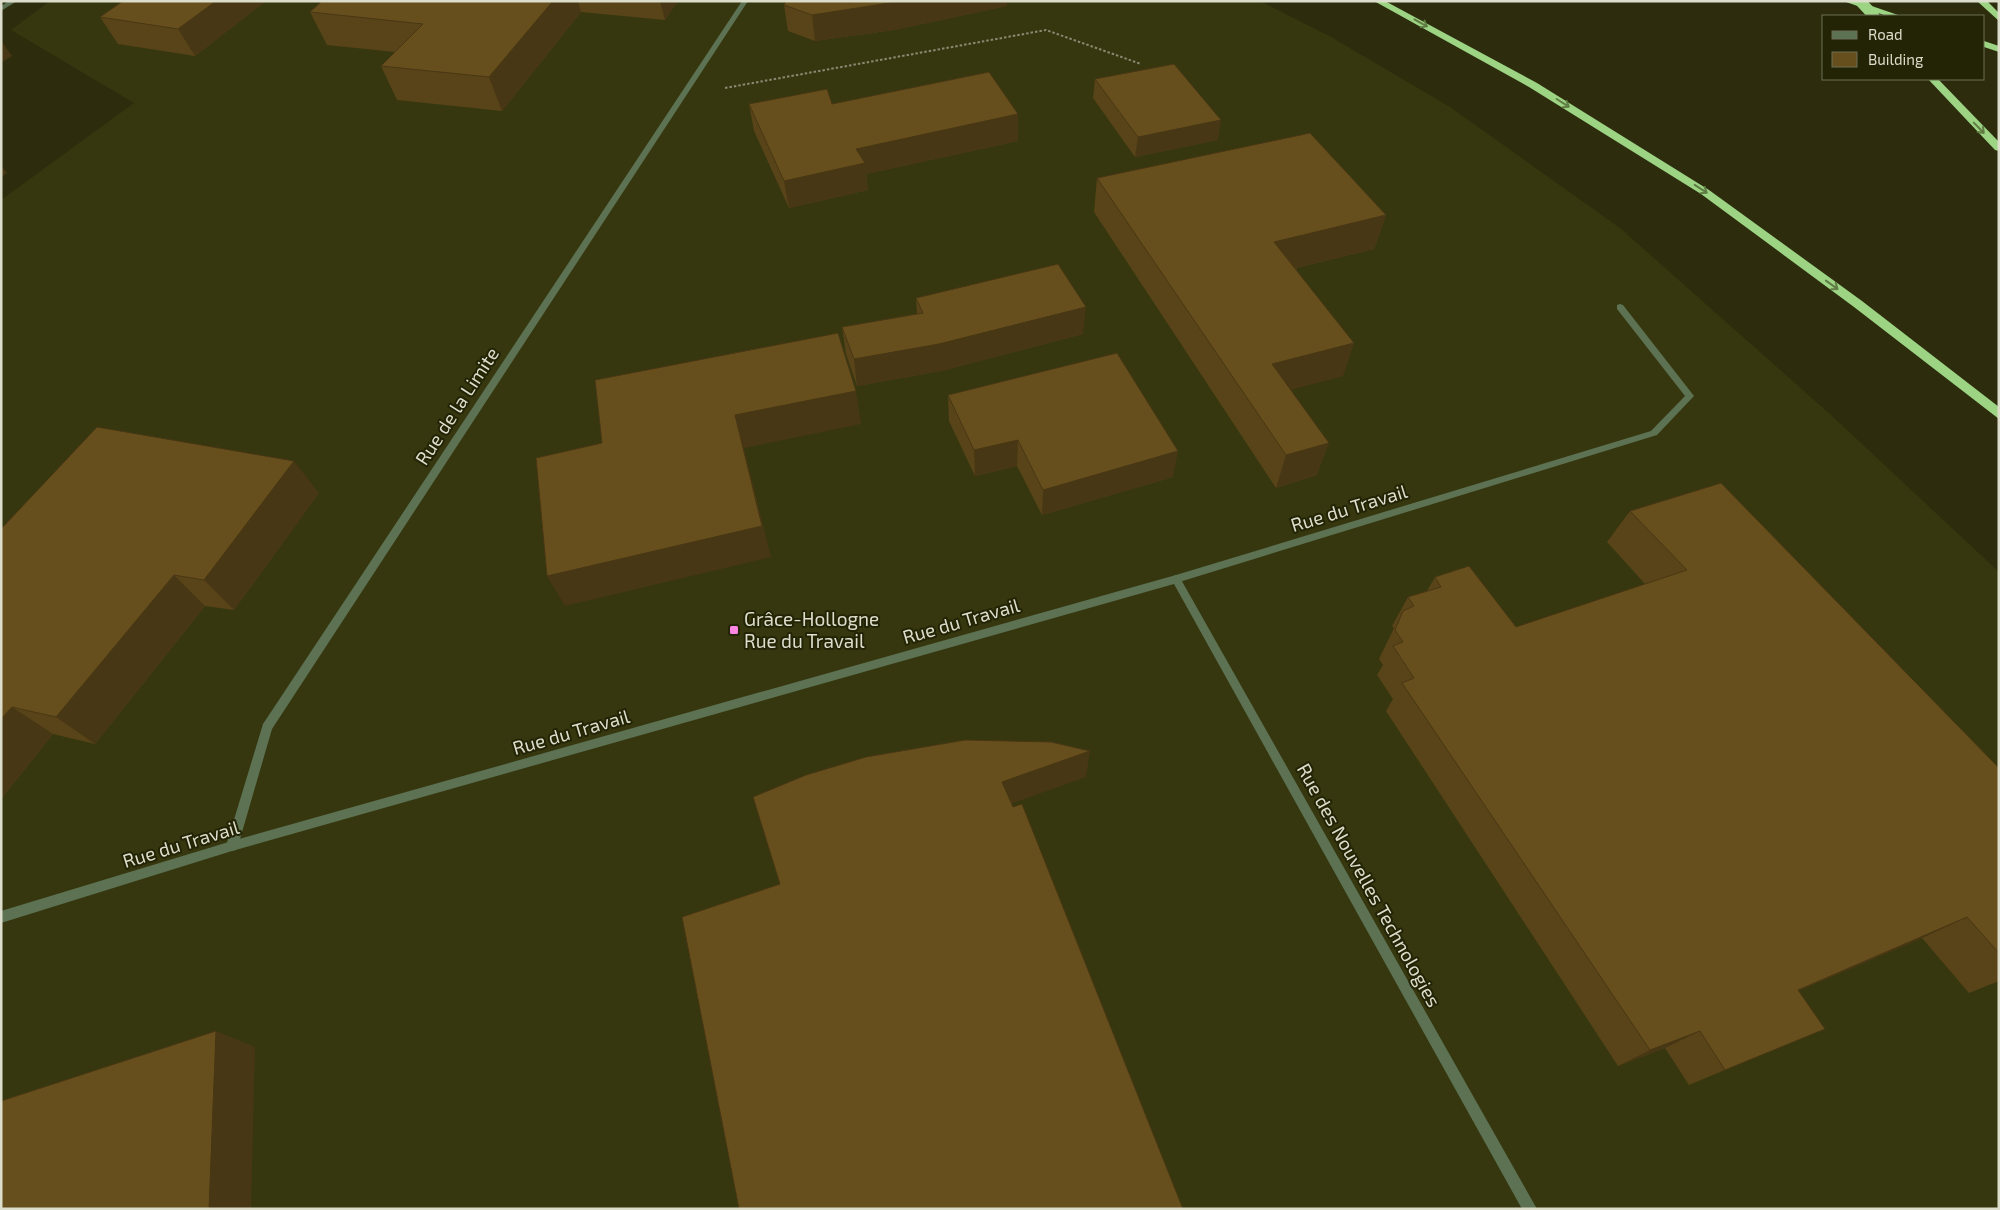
<svg xmlns="http://www.w3.org/2000/svg" width="2000" height="1210" font-family="'Exo 2',sans-serif">
<rect width="100%" height="100%" fill="#2d2d0e"/>
<polygon fill="#36370f" points="50,1 1260,1 1331,37 1450,107 1620,228 1831,415 1999,572 1999,1209 1,1209 1,200 134,103 11,30"/>
<g fill="none" stroke-linecap="round" stroke-linejoin="round">
<polyline stroke="#898971" stroke-width="2" stroke-dasharray="2.5 2" stroke-linecap="butt" points="725,88 1046,30 1141,64"/>
<g fill="#5c7253" fill-rule="evenodd">
<polygon points="9,1 17,1 1,11 1,6"/>
<polygon points="742,1 748,1 272,729 238,846 236,850 232,851 228,850 226,846 263,724"/>
<polygon points="1620,304 1623,305 1694,396 1657,435 1176,583 1173,582 1171,579 1173,576 1176,575 1651,431 1685,396 1617,309 1617,305"/>
</g>
<polygon fill="#5c7253" fill-rule="evenodd" points="1176,575 1179,576 1537,1209 1522,1209 1174,584 232,851 1,923 1,911 232,841"/>
<g fill="#9cd484" fill-rule="evenodd">
<polygon points="1374,1 1385,1 1537,83 1709,190 1862,301 1999,407 1999,419 1854,307 1701,194 1529,87"/>
<polygon points="1843,1 1857,1 1901,16 1887,16"/>
<polygon points="1977,1 1987,1 1999,13 1999,21"/>
<polygon points="1984,41 1999,46 1999,52 1984,47"/>
<polygon points="1928,79 1938,79 1999,142 1999,151 1995,150"/>
</g>
<polyline stroke="#9cd484" stroke-width="11" points="1860,1 1874,16"/>
</g>
<g fill="#594419">
<polygon points="266,1 195,56 118,44 100,17"/>
<polygon points="322,1 678,1 665,20 581,12 502,111 397,100 381,66 395,52 327,45 310,12"/>
<polygon points="786,1 1007,1 1007,6 894,30 815,41 788,31 784,5"/>
<polygon points="1095,79 1218,140 1135,157 1093,98"/>
<polygon points="749,104 832,104 1018,114 1018,141 866,174 868,190 789,208 754,131"/>
<polygon points="1097,178 1386,215 1374,249 1296,268 1343,376 1291,389 1317,475 1276,488 1094,212"/>
<polygon points="916,298 1083,334 941,371 857,386 846,354 842,327 917,314"/>
<polygon points="948,395 1173,477 1042,515 1017,466 975,476 949,421"/>
<polygon points="319,493 234,610 205,606 95,744 53,734 1,799 1,529"/>
<polygon points="1630,511 1999,768 1999,981 1969,993 1922,938 1798,991 1725,1070 1689,1085 1665,1048 1618,1066 1386,711 1393,699 1377,675 1383,665 1379,659 1394,628 1392,626 1408,597 1427,591 1435,577 1516,627 1645,584 1607,542"/>
</g>
<g fill="#483714">
<polygon points="216,1 266,1 195,56 178,29"/>
<polygon points="553,1 578,1 581,12 502,111 489,77"/>
<polygon points="660,1 678,1 665,20"/>
<polygon points="902,1 1007,1 1007,6 894,30 815,41 812,15"/>
<polygon points="1,41 12,56 1,63"/>
<polygon points="1018,114 1018,141 866,174 868,190 789,208 784,181 856,149"/>
<polygon points="1221,120 1218,140 1135,157 1138,137"/>
<polygon points="1,166 7,173 1,177"/>
<polygon points="1386,215 1374,249 1266,275 1274,242"/>
<polygon points="1086,307 1083,334 941,371 857,386 854,359"/>
<polygon points="1354,343 1343,376 1263,397 1272,364"/>
<polygon points="856,391 861,424 744,448 771,557 565,606 547,576 735,415"/>
<polygon points="1018,440 1017,466 975,476 974,450"/>
<polygon points="1329,443 1317,475 1276,488 1286,455"/>
<polygon points="1178,451 1173,477 1042,515 1043,490"/>
<polygon points="294,461 319,493 234,610 204,580"/>
<polygon points="174,575 205,606 95,744 56,717"/>
<polygon points="12,707 53,734 1,799 1,719"/>
<polygon points="1090,751 1086,777 1002,807 1002,782"/>
<polygon points="1967,917 1922,938 1759,1008 1798,990"/>
<polygon points="216,1031 255,1047 251,1209 209,1209"/>
<polygon points="1700,1031 1665,1048 1618,1066 1650,1050"/>
</g>
<g fill="#674f1d" stroke="#483714">
<polygon points="123,1 216,1 178,29 100,17"/>
<polygon points="322,1 553,1 489,77 381,66 423,24 310,12"/>
<polygon points="786,1 902,1 812,15 784,5"/>
<polygon points="1174,64 1221,120 1138,137 1095,79"/>
<polygon points="989,72 1018,114 856,149 865,163 784,181 749,104 827,89 832,104"/>
<polygon points="1310,133 1386,215 1274,242 1354,343 1272,364 1329,443 1286,455 1097,178"/>
<polygon points="1058,264 1086,307 939,344 854,359 842,327 923,313 916,298"/>
<polygon points="838,333 856,391 735,415 762,526 547,576 536,458 602,443 595,380"/>
<polygon points="1117,353 1178,451 1043,490 1018,440 974,450 948,395"/>
<polygon points="97,427 294,461 204,580 174,575 56,717 12,707 1,719 1,529"/>
<polygon points="1721,483 1999,768 1999,953 1967,917 1798,990 1825,1029 1725,1070 1700,1031 1650,1050 1402,683 1414,678 1393,646 1403,642 1395,630 1403,611 1414,606 1408,597 1441,587 1435,577 1469,566 1516,627 1687,570 1630,511"/>
<polygon points="965,740 1051,742 1090,751 1002,782 1013,807 1022,804 1183,1209 739,1209 682,917 780,884 753,797 806,775 866,757"/>
<polygon points="216,1031 209,1209 1,1209 1,1101"/>
</g>
<defs><path id="oneway-shaft" d="M-6 0H5M1.5-3L5.5 0L1.5 3" fill="none" stroke-width="1.6" stroke-linecap="round" stroke-linejoin="round" transform="scale(1.25)"/></defs>
<g stroke="#607c44">
<use href="#oneway-shaft" transform="translate(1421 23) rotate(29)"/>
<use href="#oneway-shaft" transform="translate(1563 103) rotate(32)"/>
<use href="#oneway-shaft" transform="translate(1979 128) rotate(46)"/>
<use href="#oneway-shaft" transform="translate(1701 189) rotate(33)"/>
<use href="#oneway-shaft" transform="translate(1832 285) rotate(36)"/>
</g>
<rect fill="#fd86e3" stroke="#232405" stroke-width="2" x="729" y="625" width="10" height="10" rx="2.5"/>
<g text-anchor="middle" stroke-width="4" stroke-linejoin="round" paint-order="stroke">
<g font-size="19" fill="#dcddcb" stroke="#232405">
<text transform="translate(457 406) rotate(-57)" y="7">Rue de la Limite</text>
<text transform="translate(1349 508) rotate(-17)" y="7">Rue du Travail</text>
<text transform="translate(961 621) rotate(-16)" y="7">Rue du Travail</text>
<text transform="translate(571 732) rotate(-16)" y="7">Rue du Travail</text>
<text transform="translate(181 844) rotate(-17)" y="7">Rue du Travail</text>
<text transform="translate(1369 885) rotate(61)" y="7">Rue des Nouvelles Technologies</text>
</g>
<g font-size="19" fill="#dcddcb" stroke="#232405" text-anchor="start">
<text x="744" y="626">Grâce-Hollogne<tspan x="744" dy="22">Rue du Travail</tspan></text>
</g>
</g>
<rect width="2000" height="1210" fill="none" stroke="#dcddcb" stroke-width="5"/>
<rect x="1822" y="15" width="162" height="65" fill="#232405" stroke="#6d6e54"/>
<rect x="1832" y="31" width="25" height="8" fill="#5c7253" stroke="#6d6e54"/>
<text x="1868" y="40" font-size="15" fill="#dcddcb">Road</text>
<rect x="1832" y="52" width="25" height="15" fill="#674f1d" stroke="#6d6e54"/>
<text x="1868" y="65" font-size="15" fill="#dcddcb">Building</text>
</svg>
